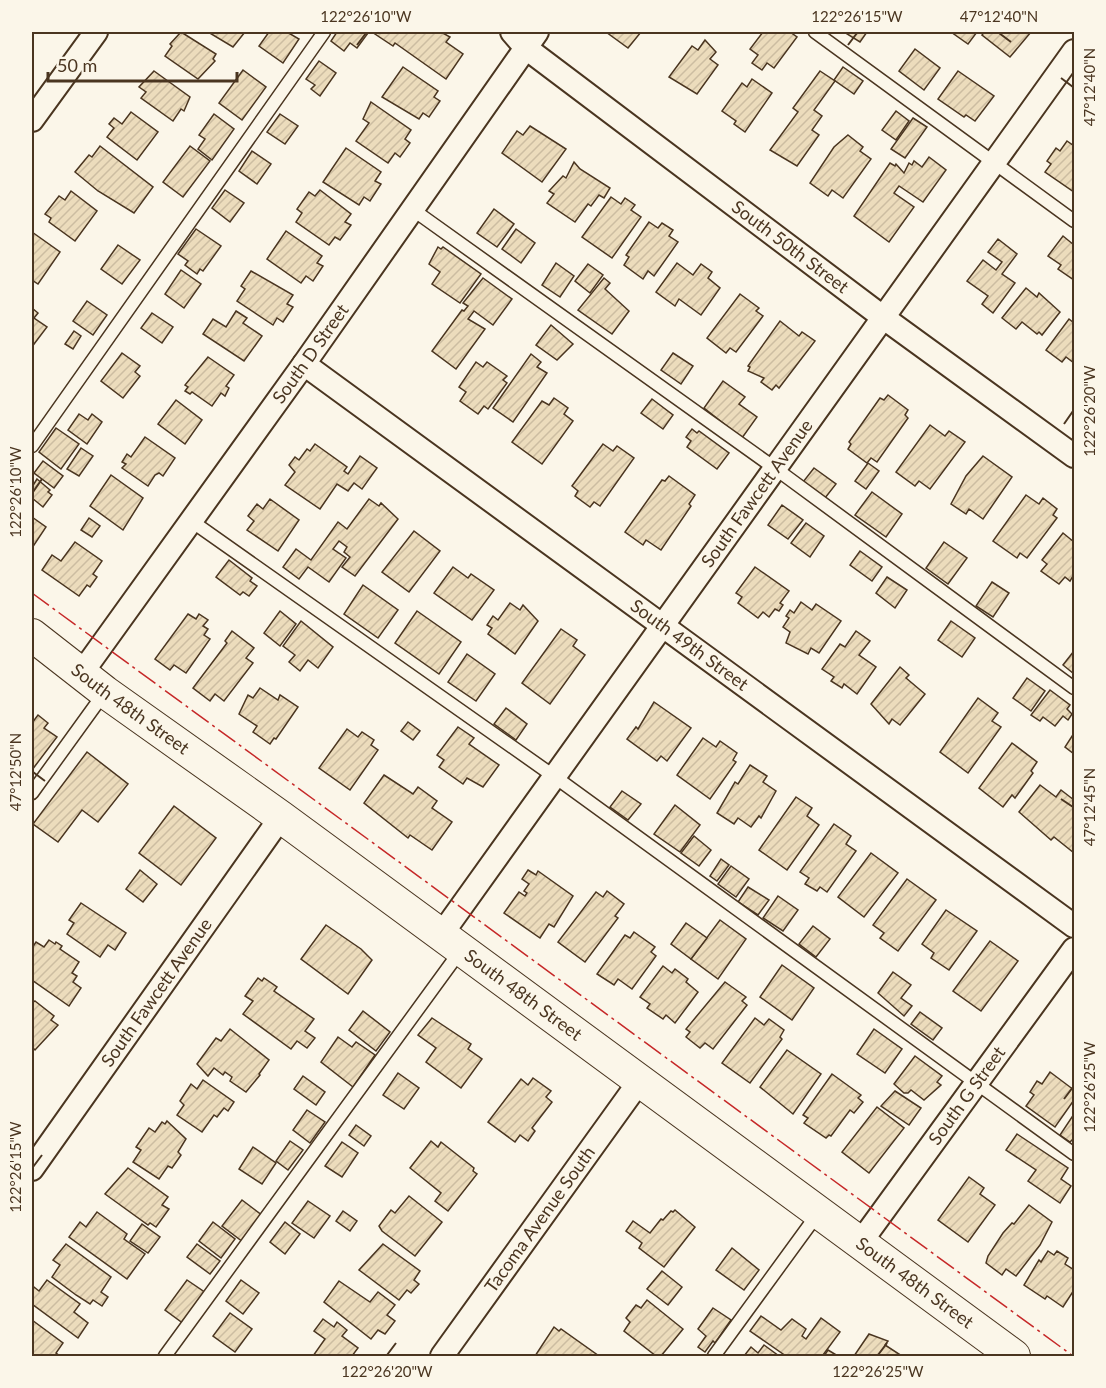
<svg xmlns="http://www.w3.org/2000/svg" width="1106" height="1388" font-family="Lato,sans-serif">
<defs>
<pattern id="building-hatch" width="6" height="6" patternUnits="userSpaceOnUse" patternTransform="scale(1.5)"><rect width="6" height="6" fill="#ecdcbc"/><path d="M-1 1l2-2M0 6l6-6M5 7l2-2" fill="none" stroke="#ccbda1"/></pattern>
</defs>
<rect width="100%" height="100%" fill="#fbf6e9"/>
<g fill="url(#building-hatch)" stroke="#4a3520" stroke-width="1.5">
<polygon points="181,32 216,54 213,59 215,61 198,79 165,56 172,46 170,44"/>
<polygon points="208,32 245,32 233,47"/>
<polygon points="269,32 287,32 299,39 283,63 259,46"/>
<polygon points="337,32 366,32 368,33 357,48 350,43 344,51 331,41"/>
<polygon points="372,32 441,32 450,37 446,42 463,54 446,79 395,43 393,46"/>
<polygon points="606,32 641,32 628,48"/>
<polygon points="763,32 790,32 797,37 774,68 767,63 762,70 752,63 758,55 750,49"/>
<polygon points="844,32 867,32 860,42"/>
<polygon points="951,32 977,32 968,44"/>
<polygon points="984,32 1031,32 1010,57 982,35"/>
<polygon points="705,40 716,52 710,59 718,65 697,94 669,77 692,46 698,50"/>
<polygon points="915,49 940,68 924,90 899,71"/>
<polygon points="319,61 336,73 320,96 311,89 315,85 306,79"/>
<polygon points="403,67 438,91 434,97 440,101 429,117 423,113 419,119 382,97"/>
<polygon points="843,67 863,81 854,94 834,80"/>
<polygon points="243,70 266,87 242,120 219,103"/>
<polygon points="154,71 190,97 184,111 181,109 173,121 141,98 146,92 139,87"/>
<polygon points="820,71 835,81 814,110 822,116 812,130 819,135 797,166 770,150 798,112 793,108"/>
<polygon points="958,71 994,96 975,121 966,115 964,117 938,99"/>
<polygon points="752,79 772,93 745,132 734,124 736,121 722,111 742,83 747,87"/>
<polygon points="371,102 411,130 405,139 410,143 400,157 395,153 388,163 356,141 369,123 363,119"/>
<polygon points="896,111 909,121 896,140 882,130"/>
<polygon points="131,112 158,132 137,160 107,137 114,128 109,124 114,118 122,124"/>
<polygon points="214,114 234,129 212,160 198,149 205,139 199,135"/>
<polygon points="280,114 298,126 285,144 267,132"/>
<polygon points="913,118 927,127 905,158 891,149"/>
<polygon points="530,126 566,149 542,182 502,153 517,131 523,135"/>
<polygon points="848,135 863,147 860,151 871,159 843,198 832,190 828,196 810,183 834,147"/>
<polygon points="1067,141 1074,146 1074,192 1045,172 1051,164 1047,161 1056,148 1060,151"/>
<polygon points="100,146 153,187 134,213 98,191 75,172 89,155 92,157"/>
<polygon points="190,146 210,161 183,197 163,182"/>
<polygon points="346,148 381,172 375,181 381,184 370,201 364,197 359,205 323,182"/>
<polygon points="252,151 271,164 257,184 239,171"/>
<polygon points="929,157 946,170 923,202 899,186 894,193 914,207 889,242 854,216 890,163 895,166 896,164 904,173 909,163 912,165 914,161 922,167"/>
<polygon points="574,162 580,169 610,188 604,198 599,195 591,206 588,204 575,222 547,203 554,194 549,191 563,176 566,178"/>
<polygon points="225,190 244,203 230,222 212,208"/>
<polygon points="320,190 351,214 345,222 351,225 340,240 335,237 329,245 296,222 302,213 297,209 309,192 315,196"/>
<polygon points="71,191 97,211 75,241 49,222 51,218 45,214 59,196 65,200"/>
<polygon points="611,197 621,204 625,198 635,205 631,210 641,217 612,258 582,237"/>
<polygon points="494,209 514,224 497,247 477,233"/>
<polygon points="649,222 658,228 662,223 673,230 669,236 678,242 654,276 648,271 643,279 624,265 629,257 626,255"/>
<polygon points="196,229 221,246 203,271 200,269 197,274 185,265 188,261 178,254"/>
<polygon points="516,229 535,243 521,263 502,249"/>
<polygon points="286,231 322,256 317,263 323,266 313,281 306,276 301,283 267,259"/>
<polygon points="32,232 60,252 38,284 32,280"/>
<polygon points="1063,236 1074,245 1074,280 1058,269 1061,265 1048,256"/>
<polygon points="998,239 1017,254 1002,274 1015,283 993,313 982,304 988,296 967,281 983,260 996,270 1002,262 988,252"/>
<polygon points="118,245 140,260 122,284 101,269"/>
<polygon points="438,247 441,249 443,247 481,274 460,303 432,284 440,272 429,264"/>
<polygon points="556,263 574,276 560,297 542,285"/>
<polygon points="677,263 693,275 701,264 712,272 708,278 720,288 701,315 679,299 675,306 656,292"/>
<polygon points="588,264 603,275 590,293 575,281"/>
<polygon points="181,270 201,284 184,308 165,294"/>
<polygon points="251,271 293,295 287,304 293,307 283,322 277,318 273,325 237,301 245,289 241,286"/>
<polygon points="483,278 512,299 493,325 474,311 468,319 485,329 456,369 432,351 462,310 464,311 468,306 463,303"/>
<polygon points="604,278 610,283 605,289 629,311 612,334 578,310"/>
<polygon points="1026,288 1037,297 1039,293 1060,312 1042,335 1039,332 1037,334 1022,322 1016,329 1002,318"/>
<polygon points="740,294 759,308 756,311 763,316 736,352 730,348 726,353 707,338"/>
<polygon points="87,301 107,315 93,335 73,321"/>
<polygon points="32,308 38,313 34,318 47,327 34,344 32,342"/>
<polygon points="236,311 247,318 243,323 262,336 244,361 203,334 213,319 226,327"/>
<polygon points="152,313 173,327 162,343 141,328"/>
<polygon points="1069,319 1074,323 1074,363 1066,357 1062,362 1046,350"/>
<polygon points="780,321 799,336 802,332 815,341 779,388 776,385 772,390 761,382 764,378 748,371 750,367 748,366"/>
<polygon points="551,325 573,344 557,360 536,345"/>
<polygon points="74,331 81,336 73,349 65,344"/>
<polygon points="122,353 140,366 135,372 140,376 123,398 101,381"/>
<polygon points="673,353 693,366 681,384 661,370"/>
<polygon points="531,354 541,362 537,367 547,373 513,422 493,408"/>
<polygon points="208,357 234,375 226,386 229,388 225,396 221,393 212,406 192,392 190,394 185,391 188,387 185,385"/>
<polygon points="476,362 483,367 487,362 507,376 503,380 507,383 488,409 484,406 478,414 460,401 466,392 459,387"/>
<polygon points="723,381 745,397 739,404 757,417 742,438 704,408"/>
<polygon points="888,395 908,410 905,415 908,418 877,462 871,458 867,463 848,449 851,444 849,442 880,398 884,400"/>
<polygon points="554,398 568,408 564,414 573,421 542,464 512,442 542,401 549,405"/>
<polygon points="652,399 673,415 663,429 641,413"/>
<polygon points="176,400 202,420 185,444 158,424"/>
<polygon points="79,414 88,420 92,414 102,422 87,444 68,430"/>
<polygon points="930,425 945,436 949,431 965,442 930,489 919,481 915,486 896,472"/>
<polygon points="56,428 79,444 61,469 39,452"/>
<polygon points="692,429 697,433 699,431 729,453 717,469 687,447 691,441 686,437"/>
<polygon points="145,437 175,458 163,476 159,473 155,475 148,486 122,468 126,464 122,462 127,454 131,457"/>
<polygon points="315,444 347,467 344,471 348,474 360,456 377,468 362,489 354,483 348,491 337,484 320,509 285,485 295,472 289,465 295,457 299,460 307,449 310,451"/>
<polygon points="603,444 613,451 617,446 634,458 600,506 594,502 590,507 575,496 578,491 572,486"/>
<polygon points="81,448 93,456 79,476 67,469"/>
<polygon points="983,456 1012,477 983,519 969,509 966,514 951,504 966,476"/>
<polygon points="43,461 63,476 54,488 34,473"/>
<polygon points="868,463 879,471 866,489 855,481"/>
<polygon points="814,468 836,484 825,498 803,482"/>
<polygon points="111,475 143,498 123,530 90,506"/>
<polygon points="669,476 695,495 689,504 691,506 661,550 646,540 643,545 625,532 662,480 665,481"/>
<polygon points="37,479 50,490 48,492 52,495 43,507 32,498 32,487"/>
<polygon points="872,492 902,514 886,537 855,515"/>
<polygon points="1026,495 1039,504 1043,498 1057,509 1053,515 1057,518 1027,558 1020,553 1017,558 993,541"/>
<polygon points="270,499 299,520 278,551 247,530 254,521 248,516 257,504 263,509"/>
<polygon points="369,499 379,506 381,503 398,519 355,576 342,567 350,557 344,552 347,547 339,541 333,549 346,558 329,582 308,567 299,579 283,567 296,549 311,560 338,522 347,529"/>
<polygon points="782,505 803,520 788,539 768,525"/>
<polygon points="32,517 46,527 32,548"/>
<polygon points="89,518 100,526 92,537 81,530"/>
<polygon points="806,523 824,536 810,557 791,543"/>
<polygon points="414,531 440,551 409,592 382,572"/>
<polygon points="1063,533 1074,542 1074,574 1070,581 1065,577 1059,584 1041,571 1047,564 1042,560"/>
<polygon points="75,542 102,561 93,574 97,577 90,587 87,585 79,596 42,570 52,555 61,561"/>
<polygon points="944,542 967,558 948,584 926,568"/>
<polygon points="860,551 882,567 872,581 850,565"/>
<polygon points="229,560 252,578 250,581 257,586 249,596 243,592 240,595 216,577"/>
<polygon points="453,567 468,578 471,574 494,590 472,620 434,593"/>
<polygon points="755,567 789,591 780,603 783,605 779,611 775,609 769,617 763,612 758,618 738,603 742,597 736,593"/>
<polygon points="887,577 907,590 895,608 876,593"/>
<polygon points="992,582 1009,593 993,617 976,606"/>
<polygon points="363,585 398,610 378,638 344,614"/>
<polygon points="801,602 812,610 816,604 841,621 819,653 811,648 808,654 786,643 790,632 783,627 789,618 786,616 790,610 794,613"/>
<polygon points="510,603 520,610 523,605 538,621 515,654 488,634 492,628 487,625 493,616 498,620"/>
<polygon points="280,611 296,624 280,646 264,633"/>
<polygon points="417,611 461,642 439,674 395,643"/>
<polygon points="188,614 196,619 199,614 208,620 203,626 208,629 204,635 210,639 186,673 174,665 170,670 155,659"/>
<polygon points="301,621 333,647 318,668 308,660 300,671 289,662 295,655 283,646"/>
<polygon points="951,621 975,638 962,657 938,640"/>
<polygon points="561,629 577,640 573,646 585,655 550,704 522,683"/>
<polygon points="232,631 254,648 246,658 253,663 224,701 215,694 210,701 193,688 227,643 225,641"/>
<polygon points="856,631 870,641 859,655 876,667 857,694 844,684 842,688 831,681 834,677 822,669 840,644 845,647"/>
<polygon points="1074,651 1074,674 1063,665"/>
<polygon points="467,654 495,674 476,701 448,682"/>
<polygon points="900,667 909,675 906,678 925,694 900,725 892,719 889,724 871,704"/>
<polygon points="1027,678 1045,691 1031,711 1013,698"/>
<polygon points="260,688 278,700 280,695 298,707 276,739 274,738 270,744 253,732 257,726 239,714 248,695 253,698"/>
<polygon points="1050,690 1070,705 1067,709 1072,714 1068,720 1063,716 1055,726 1043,717 1040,721 1031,715"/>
<polygon points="978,698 998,713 992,721 1001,727 968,773 940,752"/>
<polygon points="654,702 691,728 667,761 661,756 657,761 627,739 636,727 638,729"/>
<polygon points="506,708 527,724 516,740 494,724"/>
<polygon points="38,715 48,723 44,728 57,737 32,770 32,723"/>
<polygon points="408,722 420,731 413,740 401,731"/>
<polygon points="458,727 474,738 469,744 499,765 483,787 467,778 463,784 439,767 444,760 437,755"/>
<polygon points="347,729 358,737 362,732 374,740 371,745 378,750 350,790 319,768"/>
<polygon points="1074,733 1074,754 1065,747"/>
<polygon points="703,738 716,747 720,741 737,753 733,760 736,762 710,799 677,775"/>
<polygon points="1012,743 1037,762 1031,771 1033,773 1015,798 1012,795 1003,807 979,788"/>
<polygon points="87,752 128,784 98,822 82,810 58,842 33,824"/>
<polygon points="750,765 767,776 763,782 776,791 761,818 759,816 751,827 738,818 734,824 717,813 735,782 738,784"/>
<polygon points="384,775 413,794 418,787 437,801 432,808 452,822 432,850 410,835 408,838 364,803"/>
<polygon points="1040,785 1056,797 1061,790 1074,800 1074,853 1054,837 1051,840 1019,812"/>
<polygon points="622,791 641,804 628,820 610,807"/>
<polygon points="796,797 812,808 807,816 819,825 787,870 759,850"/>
<polygon points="675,805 700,825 680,852 654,834"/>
<polygon points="174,806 216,838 181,885 139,853"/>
<polygon points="834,824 851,836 846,844 856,851 827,892 820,887 817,891 805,884 809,878 800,872"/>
<polygon points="694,836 711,850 699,866 681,853"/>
<polygon points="871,853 898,873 864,917 838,897"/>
<polygon points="721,859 729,865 717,881 710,876"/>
<polygon points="731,866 749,879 736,897 718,884"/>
<polygon points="140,870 157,884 143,902 126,889"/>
<polygon points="528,870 536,875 538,871 573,896 554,927 549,924 540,938 504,913 519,892 525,896 527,893 524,891 529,884 522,879"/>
<polygon points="907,879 936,900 898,951 880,938 884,933 873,925"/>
<polygon points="748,887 769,900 758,915 738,902"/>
<polygon points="607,891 624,904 615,916 618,918 585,962 558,942 596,892 603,897"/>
<polygon points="778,896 798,910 783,931 763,918"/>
<polygon points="81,903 126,933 115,950 108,945 100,957 67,934 74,923 69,920"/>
<polygon points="946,910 977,931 949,970 931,958 934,953 922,944"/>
<polygon points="720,920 746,939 718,979 691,959"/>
<polygon points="686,923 707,938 691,959 671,944"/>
<polygon points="326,925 361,949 372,960 348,994 301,959"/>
<polygon points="813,926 830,939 816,957 799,944"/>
<polygon points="634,932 655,947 651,952 656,956 632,989 618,979 614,985 597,974 625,935 630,938"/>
<polygon points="49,940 55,944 56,942 62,946 60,949 79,962 72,973 77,976 73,982 81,988 69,1006 32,980 32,948 36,942 44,947"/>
<polygon points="990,941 1018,961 981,1011 953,991"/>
<polygon points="782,965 814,988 792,1020 760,997"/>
<polygon points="663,966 672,973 675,969 688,979 686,982 698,992 675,1023 666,1015 663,1019 647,1008 650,1004 640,997"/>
<polygon points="893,972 911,985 901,998 912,1006 904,1016 878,993"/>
<polygon points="258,978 262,981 264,978 277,987 274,991 314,1019 305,1031 315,1038 307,1048 297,1041 291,1049 243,1014 253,1001 245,996"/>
<polygon points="725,982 746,997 742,1001 747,1005 713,1049 705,1043 700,1048 686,1037 690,1032 686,1029"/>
<polygon points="35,1001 54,1016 51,1020 58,1025 35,1050 32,1047 32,1003"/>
<polygon points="363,1011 390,1032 376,1051 349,1030"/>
<polygon points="920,1012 942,1028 933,1040 911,1024"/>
<polygon points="432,1018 471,1044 468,1049 482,1059 461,1088 426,1062 436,1048 418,1035"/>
<polygon points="755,1018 764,1025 769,1019 784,1030 780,1037 782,1039 750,1083 722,1063"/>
<polygon points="230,1029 269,1060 259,1074 260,1075 246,1092 230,1081 232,1077 225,1072 223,1075 214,1068 208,1076 197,1064 216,1038 221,1041"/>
<polygon points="874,1029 902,1049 885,1073 857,1054"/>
<polygon points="338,1037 352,1047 356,1042 375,1055 353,1087 321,1062"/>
<polygon points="787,1050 821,1074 793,1114 760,1087"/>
<polygon points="915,1056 942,1076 937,1082 941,1085 924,1100 911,1090 908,1093 904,1093 894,1084"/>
<polygon points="1050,1072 1074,1090 1074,1100 1055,1127 1026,1106 1034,1095 1030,1092 1037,1081 1042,1084"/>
<polygon points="398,1073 419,1088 404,1109 383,1095"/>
<polygon points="832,1074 861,1095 858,1098 863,1102 854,1113 850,1110 831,1136 829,1135 826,1138 804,1123 808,1118 803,1115"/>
<polygon points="303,1076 325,1092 316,1105 294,1089"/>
<polygon points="533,1078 551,1091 546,1097 552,1102 532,1128 535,1131 528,1141 520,1135 515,1142 488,1122 521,1079 528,1085"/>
<polygon points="203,1080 234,1102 228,1111 224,1108 217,1117 214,1115 202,1132 177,1115 184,1105 180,1101 191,1084 197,1089"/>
<polygon points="895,1091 921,1108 909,1125 881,1106"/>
<polygon points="877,1107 904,1128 869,1173 842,1152"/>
<polygon points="307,1110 325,1122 310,1143 293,1130"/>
<polygon points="1074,1114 1074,1138 1070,1142 1060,1135"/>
<polygon points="167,1121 186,1139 178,1152 181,1155 172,1168 168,1166 159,1179 133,1162 141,1150 136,1147 149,1128 155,1132 162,1122 165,1124"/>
<polygon points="356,1125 371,1136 364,1146 349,1135"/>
<polygon points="1017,1134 1068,1168 1061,1179 1071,1186 1060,1203 1028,1181 1036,1170 1006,1150"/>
<polygon points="290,1141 303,1150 288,1170 276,1161"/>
<polygon points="431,1141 438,1147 441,1142 474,1168 473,1171 477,1174 448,1211 435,1201 441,1193 410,1168"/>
<polygon points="342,1142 358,1153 342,1177 325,1166"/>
<polygon points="253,1147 276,1163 262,1184 239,1169"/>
<polygon points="128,1168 168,1197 162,1205 169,1209 156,1227 150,1223 148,1225 105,1194"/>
<polygon points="969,1177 984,1188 980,1194 995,1205 968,1242 938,1220"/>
<polygon points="409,1196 442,1222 415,1256 382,1231 379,1226 391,1210 395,1213"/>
<polygon points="242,1200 263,1216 243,1242 222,1226"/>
<polygon points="308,1201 330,1216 314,1238 292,1223"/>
<polygon points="1029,1205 1052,1222 1040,1245 1016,1276 1006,1269 1002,1275 986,1263 988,1256 1003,1233 1012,1223 1014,1224"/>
<polygon points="675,1210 695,1227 664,1267 639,1248 642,1243 626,1231 633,1221 650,1233 661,1219 663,1220 671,1211 673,1212"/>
<polygon points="343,1211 357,1221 350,1231 336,1221"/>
<polygon points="97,1212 127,1234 124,1239 145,1254 127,1279 69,1237 80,1222 86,1227"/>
<polygon points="213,1222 235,1239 221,1258 199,1241"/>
<polygon points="285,1222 300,1234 285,1254 270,1242"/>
<polygon points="142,1224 160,1237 148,1253 130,1241"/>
<polygon points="66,1244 111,1277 101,1292 108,1297 102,1306 93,1300 90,1304 76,1295 52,1277 60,1265 53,1260"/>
<polygon points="197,1244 220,1261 210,1274 187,1257"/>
<polygon points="383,1244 420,1271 414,1280 419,1284 411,1293 407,1290 399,1300 359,1270"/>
<polygon points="732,1248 759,1270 744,1290 716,1270"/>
<polygon points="1048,1251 1054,1255 1057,1251 1068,1258 1065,1264 1074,1270 1074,1290 1063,1307 1047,1296 1045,1299 1024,1285 1039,1260 1041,1262"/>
<polygon points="662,1271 682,1287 668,1305 647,1289"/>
<polygon points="47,1280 80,1304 74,1312 88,1323 78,1338 32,1304 32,1290 34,1287 39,1291"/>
<polygon points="187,1280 206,1293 184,1324 165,1310"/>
<polygon points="241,1280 259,1293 243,1314 226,1301"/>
<polygon points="339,1281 370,1302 378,1292 395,1305 387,1315 395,1321 385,1334 378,1330 371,1339 324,1302"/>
<polygon points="647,1300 683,1329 661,1356 656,1356 624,1331 630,1322 626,1318 636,1305 641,1308"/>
<polygon points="713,1308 731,1320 715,1343 713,1341 705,1352 698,1347 706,1336 698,1329"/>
<polygon points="230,1313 252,1329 235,1352 213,1336"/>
<polygon points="761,1316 781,1330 792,1319 806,1329 802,1336 806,1339 821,1318 840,1332 823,1355 786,1356 750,1331"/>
<polygon points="323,1319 334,1327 337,1322 347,1330 342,1336 358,1348 352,1356 313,1356 325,1339 314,1331"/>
<polygon points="32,1320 63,1343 56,1353 60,1356 32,1356"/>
<polygon points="554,1327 559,1331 561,1329 599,1356 535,1356"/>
<polygon points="869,1334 888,1341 885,1345 902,1356 854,1356"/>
<polygon points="764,1345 779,1356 744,1356 751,1347 758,1353"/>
<polygon points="828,1350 838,1356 824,1356"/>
</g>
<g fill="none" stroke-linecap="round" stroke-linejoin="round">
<g stroke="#4a3520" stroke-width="15">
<g id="lane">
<polyline points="815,32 1074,221"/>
<polyline points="412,209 776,469 1074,688"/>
<polyline points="32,446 324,32"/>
<polyline points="190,520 555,777 1074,1154"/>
<polyline points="32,793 105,692"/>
<polyline points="165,1356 461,950"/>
<polyline points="714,1356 819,1212"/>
</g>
</g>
<g stroke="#4a3520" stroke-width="26">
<g id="street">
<path id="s1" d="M512 32 526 48 884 318 1074 456"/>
<polyline points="32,120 96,32"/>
<path id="s2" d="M304 364 1074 926"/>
<path id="s3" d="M81 674 304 364 537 32"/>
<path id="s4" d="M441 935 1074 51"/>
<path id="s5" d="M32 1169 281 817"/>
<path id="s6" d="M860 1243 1074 949"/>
<path id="s7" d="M442 1356 639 1082"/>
</g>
</g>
<g stroke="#4a3520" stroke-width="34">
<g id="secondary">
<path id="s8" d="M32 635 105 692 281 817 1014 1356"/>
</g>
</g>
<use href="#lane" stroke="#fbf6e9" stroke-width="12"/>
<use href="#street" stroke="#fbf6e9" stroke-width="22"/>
<use href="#secondary" stroke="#fbf6e9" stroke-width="32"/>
<polyline stroke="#c62828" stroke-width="1.5" stroke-dasharray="21 4.5 3 4.5" stroke-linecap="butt" points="32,593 1073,1356"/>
</g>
<path fill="none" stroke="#4a3520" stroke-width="2" d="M999 33 1011 42M357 45 366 33M848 45 857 33M1061 78 1073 87M1064 424 1073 411M33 492 42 479M33 772 45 781M1061 799 1073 807M1064 1099 1073 1087M33 1167 42 1155M387 1355 396 1343M878 1355 887 1343"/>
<g text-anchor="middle" stroke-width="4.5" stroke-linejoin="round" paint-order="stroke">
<g font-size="18" fill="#4a3520" stroke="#fbf6e9">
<text dy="6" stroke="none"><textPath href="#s1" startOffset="352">South 50th Street</textPath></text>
<text dy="6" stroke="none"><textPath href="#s3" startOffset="394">South D Street</textPath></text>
<text dy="6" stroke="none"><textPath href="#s4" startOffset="543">South Fawcett Avenue</textPath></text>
<text dy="6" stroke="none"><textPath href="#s2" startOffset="477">South 49th Street</textPath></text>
<text dy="6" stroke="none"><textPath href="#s8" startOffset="123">South 48th Street</textPath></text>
<text dy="6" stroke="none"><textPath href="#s5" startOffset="216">South Fawcett Avenue</textPath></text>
<text dy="6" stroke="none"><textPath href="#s8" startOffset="609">South 48th Street</textPath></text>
<text dy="6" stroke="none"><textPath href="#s6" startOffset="182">South G Street</textPath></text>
<text dy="6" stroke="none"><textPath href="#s7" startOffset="168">Tacoma Avenue South</textPath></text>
<text dy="6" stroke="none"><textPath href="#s8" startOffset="1095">South 48th Street</textPath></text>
</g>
</g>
<rect width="1106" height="1388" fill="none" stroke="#fbf6e9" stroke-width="66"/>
<path d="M48 72v9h189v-9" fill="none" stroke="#4a3520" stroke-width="3"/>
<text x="57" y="72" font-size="18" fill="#4a3520" stroke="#fbf6e9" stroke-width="4.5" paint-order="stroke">50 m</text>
<rect x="33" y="33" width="1040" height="1322" fill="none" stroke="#4a3520" stroke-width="2"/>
<g font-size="15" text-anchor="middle" fill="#4a3520">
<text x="366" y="22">122°26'10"W</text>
<text x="857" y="22">122°26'15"W</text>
<text x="999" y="22">47°12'40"N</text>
<text transform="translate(1090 87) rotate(-90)" y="5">47°12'40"N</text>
<text transform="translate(1090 411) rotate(-90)" y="5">122°26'20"W</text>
<text transform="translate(16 492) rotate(-90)" y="5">122°26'10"W</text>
<text transform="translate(16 772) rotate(-90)" y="5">47°12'50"N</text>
<text transform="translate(1090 807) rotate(-90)" y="5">47°12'45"N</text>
<text transform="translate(1090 1087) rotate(-90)" y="5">122°26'25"W</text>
<text transform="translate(16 1167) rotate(-90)" y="5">122°26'15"W</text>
<text x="387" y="1377">122°26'20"W</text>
<text x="878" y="1377">122°26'25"W</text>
</g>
</svg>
